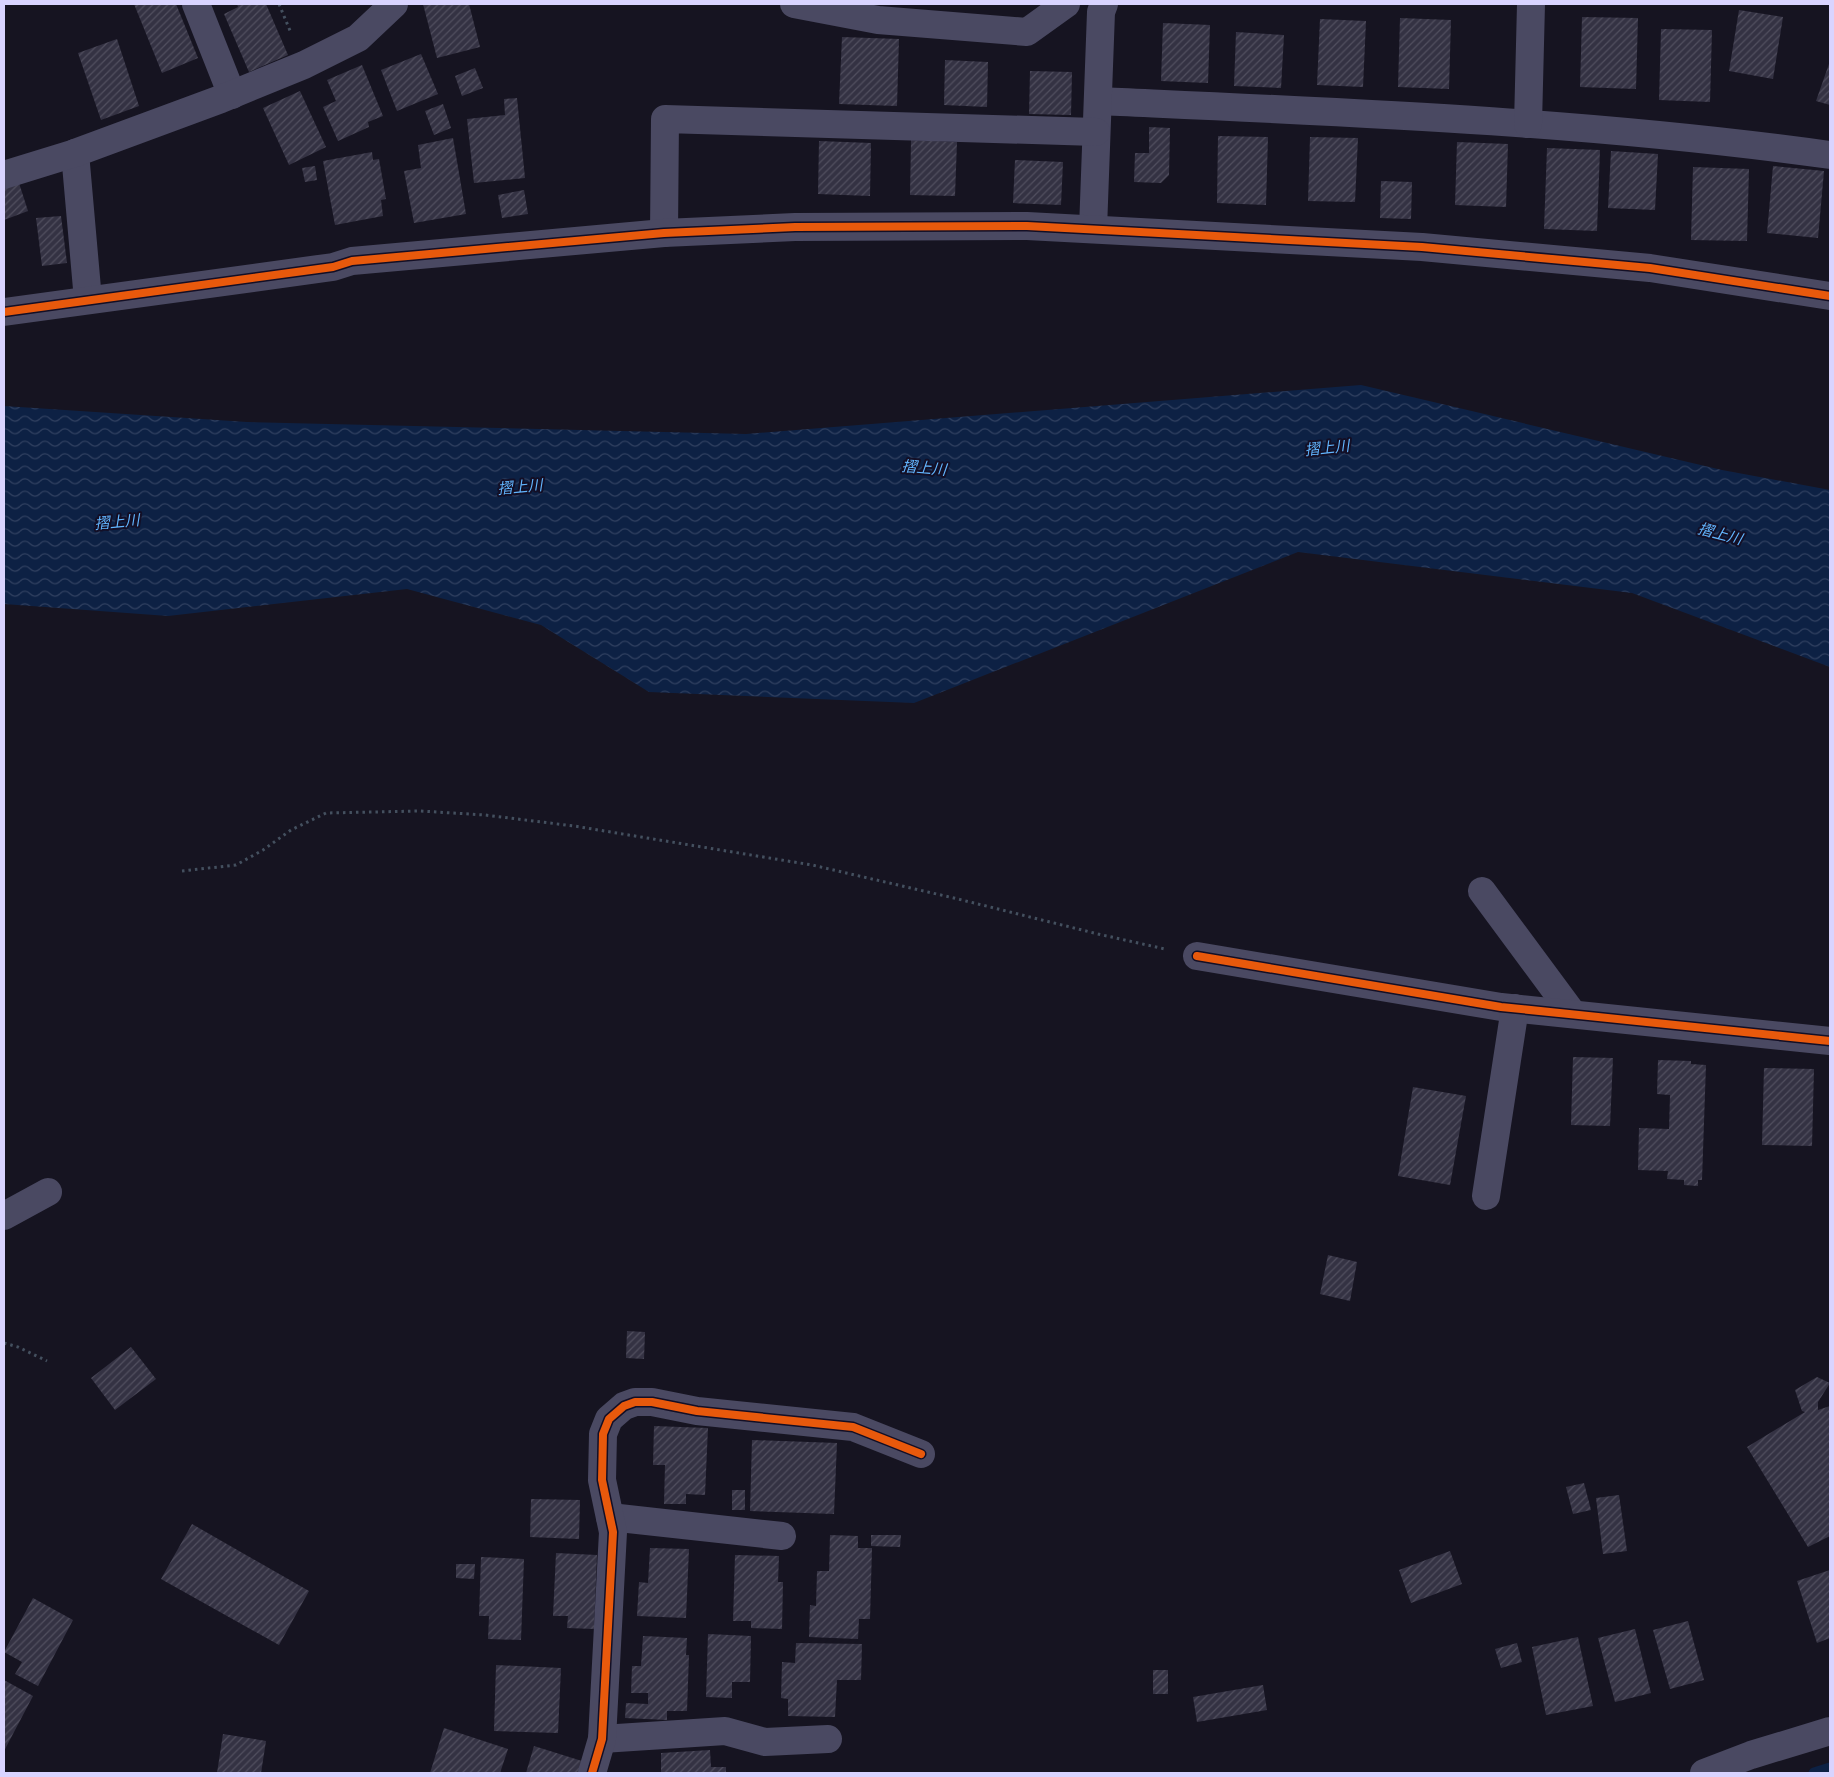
<svg xmlns="http://www.w3.org/2000/svg" width="1834" height="1777" font-family="'PT Sans Narrow','Noto Sans JP',sans-serif">
<defs>
<pattern id="water-waves" width="16" height="10" patternUnits="userSpaceOnUse" patternTransform="scale(1.25)"><rect width="16" height="10" fill="#0d2144"/><path d="M0 5q4-4 8 0t8 0" fill="none" stroke="#304060"/></pattern>
<pattern id="building-hatch" width="6" height="6" patternUnits="userSpaceOnUse" patternTransform="scale(1.25)"><rect width="6" height="6" fill="#343243"/><path d="M-1 1l2-2M0 6l6-6M5 7l2-2" fill="none" stroke="#514f5f"/></pattern>
</defs>
<rect width="100%" height="100%" fill="#161421"/>
<polygon fill="url(#water-waves)" points="1361,385 1722,470 1830,490 1830,667 1632,593 1298,552 914,703 649,692 541,625 407,589 168,616 4,604 4,406 247,422 746,434"/>
<g fill="none" stroke-linecap="round" stroke-linejoin="round">
<polyline stroke="#0d2144" stroke-width="11" points="1814,1773 1830,1768"/>
</g>
<g fill="url(#building-hatch)">
<polygon points="134,4 176,4 198,58 162,73"/>
<polygon points="237,4 266,4 288,55 249,72 224,14 238,7"/>
<polygon points="423,4 469,4 480,47 437,58"/>
<polygon points="1739,10 1783,17 1773,79 1729,71"/>
<polygon points="1582,17 1638,18 1636,89 1580,87"/>
<polygon points="1400,18 1451,20 1449,89 1398,87"/>
<polygon points="1320,19 1366,21 1363,87 1317,85"/>
<polygon points="1163,23 1210,25 1208,83 1161,81"/>
<polygon points="1661,29 1712,30 1710,102 1659,100"/>
<polygon points="1236,32 1284,35 1281,88 1234,86"/>
<polygon points="842,37 899,39 897,106 839,104"/>
<polygon points="117,39 139,106 101,120 78,53"/>
<polygon points="421,54 438,94 397,111 381,70"/>
<polygon points="945,60 988,62 987,107 944,105"/>
<polygon points="1830,61 1830,105 1816,101"/>
<polygon points="362,65 383,116 368,122 369,127 338,141 323,107 336,101 327,80"/>
<polygon points="475,68 483,88 462,96 455,76"/>
<polygon points="1030,71 1072,72 1071,115 1029,114"/>
<polygon points="300,91 326,147 289,165 263,108"/>
<polygon points="517,98 525,178 474,183 467,119 505,115 504,99"/>
<polygon points="443,104 451,128 434,135 425,111"/>
<polygon points="1149,127 1170,128 1169,175 1161,183 1134,182 1135,153 1149,153"/>
<polygon points="1218,136 1268,137 1266,205 1217,203"/>
<polygon points="1310,137 1358,138 1355,202 1308,201"/>
<polygon points="453,138 466,214 414,223 404,171 421,168 418,145"/>
<polygon points="911,140 957,142 955,196 910,195"/>
<polygon points="819,141 871,143 870,196 818,194"/>
<polygon points="1457,142 1508,144 1506,207 1455,205"/>
<polygon points="1547,148 1600,150 1597,231 1544,229"/>
<polygon points="1611,151 1658,154 1655,210 1608,208"/>
<polygon points="372,152 373,160 379,159 386,199 381,200 383,216 335,225 323,161"/>
<polygon points="1015,160 1063,162 1061,205 1013,203"/>
<polygon points="315,166 317,180 305,182 302,168"/>
<polygon points="1773,166 1824,171 1818,238 1767,233"/>
<polygon points="1693,167 1749,169 1747,241 1691,240"/>
<polygon points="18,180 28,211 4,220 4,185"/>
<polygon points="1381,181 1412,182 1411,219 1380,218"/>
<polygon points="524,190 528,214 502,218 498,195"/>
<polygon points="61,216 67,263 42,266 36,218"/>
<polygon points="1573,1057 1613,1058 1610,1126 1571,1125"/>
<polygon points="1658,1060 1691,1061 1691,1064 1706,1065 1702,1180 1698,1180 1698,1186 1684,1185 1684,1180 1667,1179 1668,1171 1638,1170 1639,1128 1669,1129 1670,1095 1657,1094"/>
<polygon points="1764,1068 1814,1069 1812,1146 1762,1145"/>
<polygon points="1413,1087 1466,1096 1450,1185 1398,1176"/>
<polygon points="1328,1255 1357,1262 1350,1301 1320,1294"/>
<polygon points="627,1331 645,1332 644,1359 626,1358"/>
<polygon points="131,1347 156,1379 115,1410 91,1378"/>
<polygon points="1817,1377 1830,1383 1818,1402 1818,1410 1830,1406 1830,1536 1808,1547 1747,1447 1805,1412 1802,1411 1795,1390"/>
<polygon points="654,1426 708,1428 705,1495 686,1494 686,1504 664,1504 665,1465 653,1465"/>
<polygon points="752,1440 837,1443 834,1514 750,1511"/>
<polygon points="1584,1483 1591,1510 1573,1514 1566,1487"/>
<rect x="732" y="1490" width="13" height="20"/>
<polygon points="1619,1495 1627,1551 1603,1554 1596,1498"/>
<polygon points="531,1499 580,1500 579,1539 530,1537"/>
<polygon points="192,1524 309,1591 279,1645 161,1579"/>
<polygon points="830,1535 858,1536 858,1548 872,1548 870,1619 859,1619 858,1639 809,1637 810,1605 816,1606 817,1571 829,1571"/>
<polygon points="871,1535 901,1535 900,1547 871,1546"/>
<polygon points="650,1548 689,1549 686,1618 637,1616 639,1582 648,1583"/>
<polygon points="1450,1551 1462,1584 1411,1603 1399,1570"/>
<polygon points="556,1553 597,1555 594,1629 567,1628 568,1616 553,1616"/>
<polygon points="735,1555 779,1556 778,1582 783,1582 782,1629 751,1628 751,1621 733,1621"/>
<polygon points="481,1557 524,1559 521,1640 488,1639 489,1616 479,1616"/>
<polygon points="456,1564 475,1564 474,1579 456,1578"/>
<polygon points="1830,1570 1830,1638 1817,1643 1797,1581"/>
<polygon points="33,1598 73,1620 38,1686 15,1674 22,1662 4,1652"/>
<polygon points="1688,1621 1704,1680 1670,1689 1653,1630"/>
<polygon points="1635,1629 1651,1693 1615,1702 1598,1638"/>
<polygon points="708,1634 751,1636 750,1682 732,1682 732,1698 706,1697"/>
<polygon points="643,1636 687,1638 686,1655 689,1655 687,1711 667,1711 667,1720 625,1718 626,1703 648,1704 648,1693 631,1693 632,1666 641,1666"/>
<polygon points="1578,1637 1593,1706 1546,1715 1532,1647"/>
<polygon points="796,1643 862,1644 861,1680 837,1680 835,1717 788,1716 788,1699 781,1698 782,1662 795,1663"/>
<polygon points="1517,1643 1522,1662 1501,1668 1495,1649"/>
<polygon points="496,1665 561,1668 558,1733 494,1731"/>
<rect x="1153" y="1670" width="15" height="24"/>
<polygon points="4,1680 33,1696 4,1751"/>
<polygon points="1263,1685 1267,1710 1197,1722 1193,1697"/>
<polygon points="444,1728 508,1749 500,1773 430,1773"/>
<polygon points="223,1734 266,1741 261,1773 217,1773"/>
<polygon points="534,1746 582,1761 578,1773 526,1773"/>
<polygon points="710,1750 711,1767 726,1767 726,1773 661,1773 661,1753"/>
</g>
<g fill="none" stroke-linecap="round" stroke-linejoin="round">
<g stroke="#44505f" stroke-width="3" stroke-dasharray="2.5 4" stroke-linecap="butt">
<polyline points="279,4 291,33"/>
<polyline points="182,871 236,865 263,850 291,830 326,813 420,811 485,815 574,826 812,865 958,899 1098,934 1165,949"/>
<polyline points="4,1343 18,1347 47,1361"/>
</g>
<g stroke="#4a4962" stroke-width="28">
<polyline points="196,4 232,95"/>
<polyline points="794,4 878,20 1027,32 1066,4"/>
<path d="M1098 101C1342 112 1587 121 1830 155"/>
<polyline points="1528,124 1531,4"/>
<polyline points="75,153 88,300"/>
<polyline points="4,175 75,153 221,99 304,65 358,38 394,4"/>
<polyline points="1093,229 1101,12 1104,4"/>
<polyline points="664,233 665,119 1096,132"/>
<polyline points="4,312 333,267 352,261 664,233 795,227 1027,226 1422,247 1650,268 1830,296"/>
<polyline points="1482,891 1573,1014"/>
<polyline points="1197,956 1501,1007 1830,1041"/>
<polyline points="1486,1196 1515,1008"/>
<polyline points="4,1216 48,1192"/>
<polyline points="610,1517 782,1536"/>
<polyline points="602,1739 725,1731 765,1742 828,1739"/>
<polyline points="592,1773 602,1739 613,1532 602,1480 603,1434 609,1419 624,1406 635,1402 652,1402 697,1411 853,1427 921,1454"/>
<polyline points="1704,1773 1751,1755 1830,1731"/>
</g>
<g stroke="#130f26" stroke-width="11">
<g id="cycleway">
<polyline points="4,312 333,267 352,261 664,233 795,227 1027,226 1422,247 1650,268 1830,296"/>
<polyline points="1197,956 1501,1007 1830,1041"/>
<polyline points="592,1773 602,1739 613,1532 602,1480 603,1434 609,1419 624,1406 635,1402 652,1402 697,1411 853,1427 921,1454"/>
</g>
</g>
<use href="#cycleway" stroke="#e8590c" stroke-width="8"/>
</g>
<g text-anchor="middle" stroke-width="4" stroke-linejoin="round" paint-order="stroke">
<g font-size="15" font-style="italic" fill="#62b6ff" stroke="#130f26">
<text transform="translate(1327 448) rotate(-6)" y="5">摺上川</text>
<text transform="translate(924 468) rotate(5)" y="5">摺上川</text>
<text transform="translate(520 487) rotate(-5)" y="5">摺上川</text>
<text transform="translate(117 522) rotate(-5)" y="5">摺上川</text>
<text transform="translate(1720 534) rotate(15)" y="5">摺上川</text>
</g>
</g>
<rect width="1834" height="1777" fill="none" stroke="#d9d4ff" stroke-width="10"/>
</svg>
